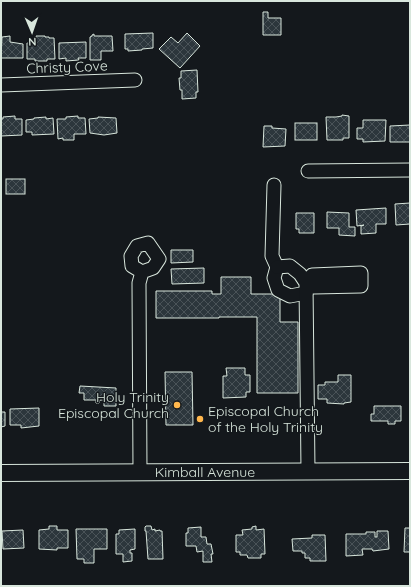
<svg xmlns="http://www.w3.org/2000/svg" width="411" height="587" font-family="Quicksand,sans-serif">
<defs>
<pattern id="building-cross-hatch" width="8" height="8" patternUnits="userSpaceOnUse"><rect width="8" height="8" fill="#2c363c"/><path d="M0 0l8 8M0 8l8-8" fill="none" stroke="#4a5358"/></pattern>
</defs>
<rect width="100%" height="100%" fill="#14181c"/>
<g fill="url(#building-cross-hatch)" stroke="#d8e6dc">
<polygon points="263,12 268,12 268,18 281,18 281,35 263,35"/>
<polygon points="153,33 153,48 142,49 142,50 128,51 128,49 125,49 125,34"/>
<polygon points="187,33 200,46 180,68 159,49 171,37 178,43"/>
<polygon points="94,34 94,36 112,36 113,51 101,51 101,60 90,60 90,37 92,36 92,35"/>
<polygon points="10,36 10,42 23,44 23,58 1,58 2,37"/>
<polygon points="36,36 45,36 45,37 49,37 49,38 54,38 55,59 47,59 47,61 35,61 35,59 27,59 27,43 36,43"/>
<polygon points="86,42 86,58 78,58 79,60 66,61 66,58 59,59 59,43"/>
<polygon points="197,70 198,92 196,92 196,98 182,99 182,90 180,90 179,78 181,78 181,71"/>
<polygon points="342,115 349,116 349,138 343,138 343,140 327,140 326,117 336,117 342,116"/>
<polygon points="15,116 15,119 22,119 22,135 1,136 1,119 3,119 3,117"/>
<polygon points="78,116 78,118 85,118 86,134 74,134 74,140 63,140 63,138 58,139 57,119 66,119 66,117"/>
<polygon points="46,117 46,119 53,118 54,134 32,135 32,132 26,132 26,120 34,119 34,118"/>
<polygon points="98,117 116,118 117,133 104,135 90,133 89,119 98,118"/>
<polygon points="363,120 386,120 385,141 363,142 363,139 357,139 357,128 363,128"/>
<rect x="295" y="123" width="22" height="17"/>
<polygon points="410,125 410,142 390,142 390,126"/>
<polygon points="264,126 272,126 272,128 286,129 285,146 263,147"/>
<rect x="6" y="179" width="19" height="15"/>
<polygon points="410,203 410,224 396,225 395,204"/>
<polygon points="386,208 386,224 376,224 376,233 361,234 361,226 364,225 357,226 356,210"/>
<polygon points="327,212 349,213 349,227 355,227 355,236 339,235 339,228 327,228"/>
<polygon points="296,213 314,213 314,233 299,233 299,229 296,229"/>
<polygon points="171,250 193,250 193,262 171,263"/>
<polygon points="204,268 204,283 172,284 171,269"/>
<polygon points="221,277 251,277 251,294 280,294 280,322 298,322 298,393 257,393 257,317 219,317 219,318 156,318 156,291 212,291 212,294 221,294"/>
<polygon points="226,368 245,368 245,375 250,375 250,392 246,392 246,397 223,398 223,376 227,376"/>
<polygon points="165,372 192,372 193,425 166,425"/>
<polygon points="338,375 351,375 351,402 344,403 344,404 327,403 327,399 318,399 318,385 325,385 325,382 338,382"/>
<polygon points="80,386 116,388 116,406 104,406 104,400 100,400 99,403 96,403 96,400 84,400 84,393 79,393"/>
<polygon points="374,406 401,406 401,421 395,421 395,424 388,424 388,421 371,421 371,414 374,414"/>
<polygon points="39,408 39,426 21,428 21,425 10,425 10,409"/>
<polygon points="1,412 5,412 5,426 1,427"/>
<polygon points="49,526 57,526 57,530 68,530 68,548 57,548 57,550 39,549 39,530 49,529"/>
<polygon points="146,526 151,526 152,530 155,529 155,531 160,530 160,531 162,531 163,559 148,559 146,531 145,531 145,527"/>
<polygon points="256,526 256,530 264,529 265,554 261,554 261,558 248,558 247,555 240,555 240,552 236,552 236,535 243,535 242,530 252,529 252,527"/>
<polygon points="201,527 201,537 206,537 207,544 211,544 213,554 211,554 212,562 203,562 203,551 197,552 196,546 186,546 186,533 188,533 188,528"/>
<polygon points="405,528 410,528 410,552 404,552"/>
<polygon points="76,529 107,529 107,549 94,549 94,563 84,563 84,559 77,559"/>
<polygon points="135,529 135,549 130,550 130,553 132,553 132,561 123,562 123,554 116,554 116,534 119,534 119,530"/>
<polygon points="23,530 24,548 3,549 2,531"/>
<polygon points="377,531 388,531 389,549 373,551 372,549 362,549 363,555 346,556 346,534 366,534 366,532 375,532 375,537 377,537"/>
<polygon points="312,535 325,535 326,561 310,561 310,558 305,558 305,553 302,553 302,551 293,551 292,539 312,538"/>
</g>
<g fill="none" stroke-linecap="round" stroke-linejoin="round">
<g stroke="#d8e6dc" stroke-width="15">
<g id="minor">
<polyline points="1,85 135,80"/>
<polyline points="308,171 410,170"/>
<polyline points="274,185 272,256 277,267 274,278 278,290 290,296 306,293"/>
<polyline points="277,267 290,266 300,274 306,283 312,275 361,273 361,286 314,287 306,283 308,471"/>
<polyline points="140,472 139,283 142,272 153,268 159,259 148,243 137,246 131,256 132,266 142,272"/>
</g>
</g>
<g stroke="#d8e6dc" stroke-width="18">
<polyline id="major" points="1,473 410,471"/>
</g>
<use href="#minor" stroke="#14181c" stroke-width="13"/>
<use href="#major" stroke="#14181c" stroke-width="16"/>
</g>
<g fill="#ffb74d" stroke="#14181c" stroke-width="1.5">
<circle cx="177" cy="405" r="4"/>
<circle cx="200" cy="419" r="4"/>
</g>
<g text-anchor="middle" stroke-width="3" stroke-linejoin="round" paint-order="stroke">
<g font-size="14" fill="#d8e6dc" stroke="#14181c">
<text transform="translate(67 67) rotate(-2)" y="5">Christy Cove</text>
<text x="205" y="477">Kimball Avenue</text>
</g>
<g font-size="14" fill="#d8e6dc" stroke="#14181c" text-anchor="end">
<text x="169" y="402">Holy Trinity<tspan x="169" dy="16">Episcopal Church</tspan></text>
<text x="208" y="416" text-anchor="start">Episcopal Church<tspan x="208" dy="16">of the Holy Trinity</tspan></text>
</g>
</g>
<rect width="411" height="587" fill="none" stroke="#d8e6dc" stroke-width="4"/>
<g transform="translate(32 32) rotate(178)" stroke="#14181c" stroke-width="3" paint-order="stroke">
<path d="M0-3L7 15L0 10L-7 15Z" fill="#d8e6dc"/>
<text y="-6" font-size="11" font-weight="bold" text-anchor="middle" fill="#d8e6dc">N</text>
</g>
</svg>
